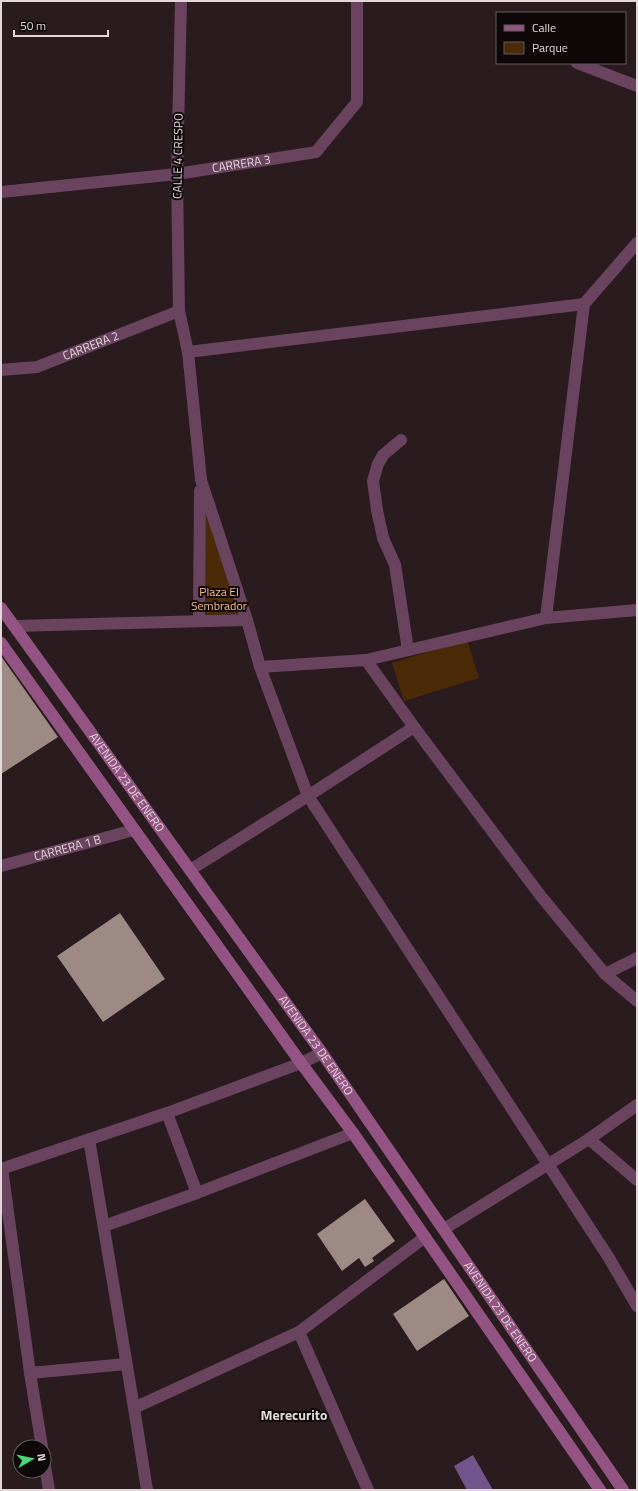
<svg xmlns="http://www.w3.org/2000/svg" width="638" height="1491" font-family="'Titillium Web',sans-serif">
<rect width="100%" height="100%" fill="#2a1b1e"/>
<g fill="#4b2b07">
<polygon points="206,507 240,614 203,615"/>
<polygon points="467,640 479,678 404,701 392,663"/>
</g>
<polygon fill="#72558c" points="473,1455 493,1490 467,1490 454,1466"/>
<g fill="#9d8a85">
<polygon points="1,656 58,737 1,774"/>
<polygon points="120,913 165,979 103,1022 57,956"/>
<polygon points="365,1199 395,1241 372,1258 374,1261 365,1267 359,1258 342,1271 317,1234"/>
<polygon points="444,1279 469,1316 417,1351 393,1314"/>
</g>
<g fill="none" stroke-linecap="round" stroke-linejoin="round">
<g stroke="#6a435f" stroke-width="12">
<polyline points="181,1 177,174 179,311 188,352 201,480 247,620 260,667 308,796 609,1258 637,1306"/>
<polyline points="577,63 637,86"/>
<path id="s1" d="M1 192 177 174 316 152 357 102V1"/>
<polyline points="188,352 584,304"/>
<path id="s2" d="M1 370 37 367 179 311"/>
<polyline points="401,440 383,455 378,464 373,481 377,510 383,538 395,565 408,650"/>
<polyline points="546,618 584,304 637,243"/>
<polyline points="199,621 200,491"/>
<polyline points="14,626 247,620"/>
<polyline points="366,660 414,727 540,895 605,974 637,1001"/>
<polyline points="260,667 366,660 546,618 637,610"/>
<path id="s3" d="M1 866 134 830"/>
<polyline points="190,870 308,796 414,727"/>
<polyline points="605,974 637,958"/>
<polyline points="167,1113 197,1193"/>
<polyline points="89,1139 134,1408 147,1490"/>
<polyline points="589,1139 637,1180"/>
<polyline points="2,1168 30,1373 42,1447"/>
<polyline points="1,1169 167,1113 301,1063 322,1053"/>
<polyline points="104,1226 197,1193 353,1133"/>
<polyline points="444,1229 589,1139 637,1105"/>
<polyline points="299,1332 368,1490"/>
<polyline points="30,1373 126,1364"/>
<polyline points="134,1408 299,1332 425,1237"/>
<polyline points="44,1460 49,1490"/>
</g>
<g stroke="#935483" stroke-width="12">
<path id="s4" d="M1 608 322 1053 623 1490"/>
<polyline points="1,643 301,1063 353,1133 600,1490"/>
</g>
</g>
<g text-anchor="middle" stroke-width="4" stroke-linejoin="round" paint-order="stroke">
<g font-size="12" fill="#e2d7d9" stroke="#0e0809">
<text transform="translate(178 156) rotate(-89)" y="4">CALLE 4 CRESPO</text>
<text dy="4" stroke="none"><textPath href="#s1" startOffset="242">CARRERA 3</textPath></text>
<text dy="4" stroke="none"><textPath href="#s2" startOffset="94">CARRERA 2</textPath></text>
<text dy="4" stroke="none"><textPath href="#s4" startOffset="215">AVENIDA 23 DE ENERO</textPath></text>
<text dy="4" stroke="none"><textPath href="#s3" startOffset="69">CARRERA 1 B</textPath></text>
<text dy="4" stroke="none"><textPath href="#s4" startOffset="539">AVENIDA 23 DE ENERO</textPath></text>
<text dy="4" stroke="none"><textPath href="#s4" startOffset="863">AVENIDA 23 DE ENERO</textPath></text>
</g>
<g font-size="12" fill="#fdc28c" stroke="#0e0809">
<text x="219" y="596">Plaza El<tspan x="219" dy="14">Sembrador</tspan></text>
</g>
<g font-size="14" font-weight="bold" fill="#e2d7d9" stroke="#0e0809">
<text x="294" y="1420">Merecurito</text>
</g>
</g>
<rect width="638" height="1491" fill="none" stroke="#e2d7d9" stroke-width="4"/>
<rect x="496" y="12" width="130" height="52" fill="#0e0809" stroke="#635b5c"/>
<rect x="504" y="25" width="20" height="6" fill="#935483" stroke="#635b5c"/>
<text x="532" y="32" font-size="12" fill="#e2d7d9">Calle</text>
<rect x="504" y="42" width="20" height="12" fill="#4b2b07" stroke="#635b5c"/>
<text x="532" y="52" font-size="12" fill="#e2d7d9">Parque</text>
<g transform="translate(32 1459) rotate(81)"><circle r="19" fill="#0e0809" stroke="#635b5c"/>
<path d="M0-3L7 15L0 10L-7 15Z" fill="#4ad677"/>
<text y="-6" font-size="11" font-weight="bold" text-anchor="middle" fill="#e2d7d9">N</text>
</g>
<path d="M14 30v6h94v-6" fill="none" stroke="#e2d7d9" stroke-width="2"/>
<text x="20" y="30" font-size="12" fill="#e2d7d9" stroke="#0e0809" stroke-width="3" paint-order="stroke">50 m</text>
</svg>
